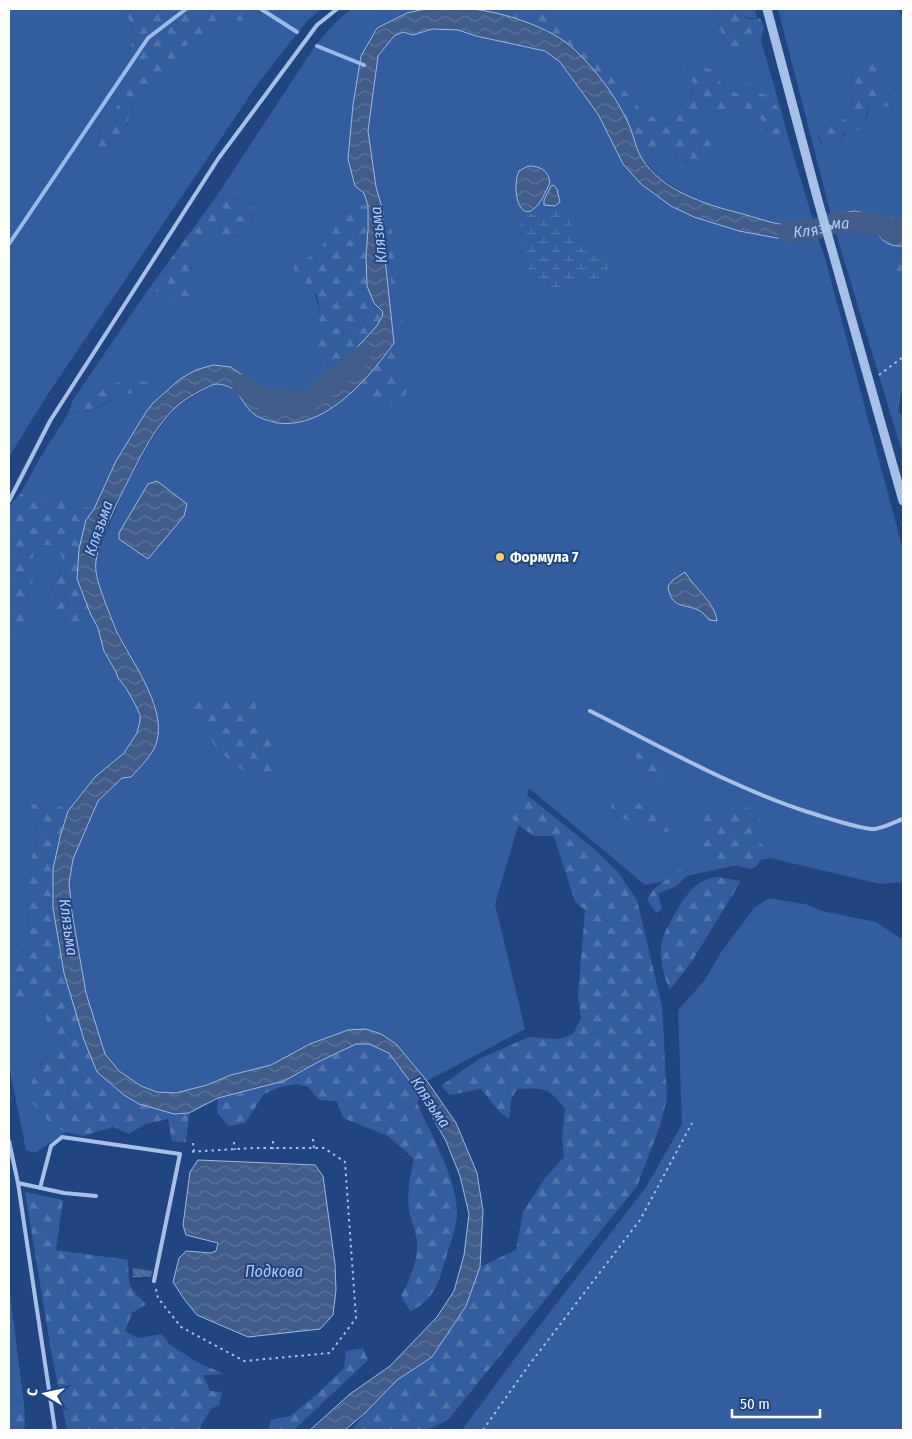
<svg xmlns="http://www.w3.org/2000/svg" width="912" height="1439" font-family="'Fira Sans Condensed',sans-serif">
<defs>
<pattern id="forest-firs" width="22" height="20" patternUnits="userSpaceOnUse" patternTransform="scale(1.25)"><rect width="22" height="20" fill="#345da0"/><path d="M5 1l3.5 6h-7zM16 11l3.5 6h-7z" fill="#5275ae"/></pattern>
<pattern id="wetland-marsh" width="20" height="14" patternUnits="userSpaceOnUse" patternTransform="scale(1.25)"><rect width="20" height="14" fill="#345da0"/><path d="M1 5h8M5 5V1M11 12h8M15 12V8" fill="none" stroke="#5275ae"/></pattern>
<pattern id="water-waves" width="16" height="10" patternUnits="userSpaceOnUse" patternTransform="scale(1.25)"><rect width="16" height="10" fill="#425c89"/><path d="M0 5q4-4 8 0t8 0" fill="none" stroke="#5e749b"/></pattern>
<pattern id="building-back-hatch" width="6" height="6" patternUnits="userSpaceOnUse" patternTransform="scale(1.25)"><rect width="6" height="6" fill="#496fab"/><path d="M-1 5l2 2M0 0l6 6M5-1l2 2" fill="none" stroke="#4b5a72"/></pattern>
</defs>
<rect width="100%" height="100%" fill="#204581"/>
<g fill="#345da0" fill-rule="evenodd">
<path d="M9 9H122L130 21 134 36 129 52 136 73 120 87C122 105 113 114 100 126L95 165 110 164 113 142 127 125 133 102 157 78 183 63 186 45 209 33 219 19 241 21 253 9H322L308 20 259 82 46 397 9 457Z"/>
<polygon points="351,9 391,9 382,17 361,56 353,105 348,159 364,193 367,205 356,204 341,218 330,223 323,245 315,254 305,259 296,276 314,290 320,314 317,349 319,360 337,378 329,387 314,397 286,404 274,404 262,397 250,381 231,367 213,365 196,370 180,379 153,403 146,412 116,461 94,509 85,507 68,498 20,494 43,453 68,414 90,411 123,395 143,391 112,384 86,399 73,400 145,294 165,290 194,289 190,271 196,244 205,240 224,240 242,235 251,222 252,207 246,201 228,199 216,197 317,43 337,21"/>
<path d="M541 9H720L713 18 720 28 723 40 728 43 735 53 747 51 750 44 761 40 782 114C768 98 763 94 741 89L737 93C728 91 722 86 718 78 716 73 719 74 715 71 710 68 703 69 695 64L683 75 693 82 694 88 690 100 680 106 676 117 671 123 662 122 640 110 634 99 617 84 610 74 606 62 598 52 576 41 560 21Z"/>
<path d="M738 9H755L757 19C748 17 742 18 738 9Z"/>
<path d="M778 9H897L903 16V220L855 211 831 215ZM881 64 879 74 884 85 895 89 897 96 891 106 880 107 869 104 867 117C852 127 843 131 837 150L825 148 818 138 823 115 826 112 837 115 848 122 855 112C848 92 847 84 857 66Z"/>
<polygon points="432,29 458,30 476,36 545,51 560,62 598,114 623,164 641,184 671,206 694,217 739,231 793,241 817,236 825,258 903,550 903,882 880,884 770,858 645,885 529,788 495,904 525,1029 427,1081 410,1060 348,1030 310,1044 271,1065 231,1075 207,1085 176,1093 157,1092 141,1086 119,1071 105,1054 86,993 72,913 69,883 73,859 98,801 122,778 131,777 148,756 155,704 116,628 100,588 95,563 101,544 128,481 148,446 163,423 177,406 215,384 226,386 238,393 253,414 333,408 378,365 394,343 384,249 383,211 376,187 368,131 378,56 394,36 403,32 413,35"/>
<path d="M701 106 712 112 730 109C745 128 743 117 761 119L766 123V129L779 142 788 137 813 220 792 226 763 221 739 213 727 211 686 195 659 177 642 159 667 150H674L678 161 710 137C699 129 690 118 701 106Z"/>
<polygon points="845,227 868,229 889,245 898,246 895,264 900,281 903,281 903,393 901,393 898,411 903,417 903,455 835,230"/>
<polygon points="43,545 55,546 62,556 62,568 51,590 51,603 82,625 91,615 98,628 104,652 117,672 118,678 126,688 138,710 140,721 137,733 124,753 95,777 68,811 49,800 34,822 39,839 32,855 30,873 23,888 28,906 29,923 28,941 16,954 9,968 9,645 15,645 31,628 34,617 27,608 27,596 35,574 32,563 34,552"/>
<polygon points="769,898 805,904 822,911 876,922 903,940 903,1430 462,1430 527,1342 646,1187 682,1124 678,1010 704,981 722,951 754,908"/>
<polygon points="25,992 41,998 54,1050 41,1063 26,1098 39,1110 50,1124 66,1132 35,1153 26,1150 9,1066 9,1021 22,1010"/>
<polygon points="9,1286 24,1404 9,1393"/>
</g>
<g fill="url(#forest-firs)">
<path d="M122 9H253L241 21 219 19 209 33 186 45 183 63 157 78 133 102 127 125 113 142 110 164 95 165 100 126C113 114 122 105 120 87L136 73 129 52 134 36 130 21Z"/>
<polygon points="391,9 425,9 407,13 377,28 382,17"/>
<path d="M469 9H541L560 21 576 41 598 52 606 62 610 74 617 84 634 99 640 110 662 122 671 123 676 117 680 106C690 101 696 95 693 82L683 75V69L696 64C702 69 710 67 715 71 719 74 716 73 718 78 722 86 728 91 737 93L744 84 751 83C756 91 759 96 769 94L774 98 775 104 782 114 788 137 779 142 773 140C768 133 767 125 761 119 743 117 745 128 730 109L712 112 701 106C690 118 699 129 710 137 713 156 701 169 681 167L674 150H667L642 159 618 103 599 77 574 49 496 13Z"/>
<path d="M720 9H738C742 18 751 21 760 18L764 28 761 40 750 44 747 51 742 54 735 53 728 43 723 40 720 28 713 17Z"/>
<path d="M869 62 881 64 879 74 884 85 895 89 897 96 891 106 880 107 869 104 863 127 853 133 845 132 841 139 837 150 825 148C816 135 816 124 826 111L837 115 848 122 855 112C848 92 847 84 857 66Z"/>
<polygon points="216,197 228,199 246,201 252,207 251,222 242,235 224,240 205,240 197,244 190,271 194,288 185,304 170,302 165,290 145,294"/>
<path d="M356 204 368 205 366 280 374 303 383 312C380 330 360 343 349 356 344 362 341 371 337 378 332 373 324 367 320 361 309 346 328 313 314 291 310 285 301 281 295 276L294 265 315 254 323 245 330 223 341 218Z"/>
<path d="M385 220 392 231 395 274 402 307 404 337 394 362 396 376 407 378C407 381 408 387 407 390 403 405 385 405 373 404L361 388 358 387V382L388 353 395 341 397 324 387 255Z"/>
<polygon points="898,246 903,246 903,281 900,281 895,264"/>
<polygon points="134,379 153,384 143,391 123,395 103,404 90,411 68,414 73,400 86,399 112,384"/>
<polygon points="20,494 68,498 85,507 94,509 86,520 77,579 91,615 82,625 59,627 51,603 51,590 62,568 62,556 55,546 43,545 34,552 32,563 35,574 27,596 27,608 34,617 31,628 15,645 9,645 9,506"/>
<path d="M207 696 220 700 242 696 255 702 258 719 266 731 273 751 277 773 275 777 264 781C229 766 207 742 192 707L197 699Z"/>
<path d="M640 743 647 748 648 758 661 772 664 780 661 785C645 785 640 779 630 767L637 761 635 751Z"/>
<path d="M527 795 593 848 618 872 637 900 662 1006 667 1098 660 1126 637 1186 448 1420 427 1430H352L365 1413 397 1380 432 1357 466 1306 480 1267 516 1250 523 1212 545 1178 564 1157 562 1138 565 1109C548 1086 544 1088 517 1089L511 1099 509 1119C496 1111 491 1100 481 1089L450 1095 441 1086 479 1059 529 1037 558 1039 573 1034 581 1018 578 995 585 910 575 902 554 836H534L517 824 509 815 512 806Z"/>
<path d="M49 800 68 811 60 837 53 908 64 973 84 1040 97 1073 174 1114 189 1113 186 1142 172 1141 168 1119 145 1124 129 1134 114 1127 83 1136 66 1132 50 1124 39 1110 26 1098C32 1078 39 1065 53 1050L41 998 26 992 22 1010 9 1021 10 1004 9 968 16 954 28 940 29 923 28 906 23 888 30 873 32 855 39 839 34 822 31 805Z"/>
<path d="M618 800C626 800 652 806 660 810 666 814 670 818 677 821L679 825C666 843 628 820 613 813L611 804Z"/>
<path d="M731 803C748 805 765 815 761 834L757 836V841L763 845 765 852 756 867 750 869 707 858 698 854 694 848C702 837 707 827 703 814L706 810 725 814Z"/>
<path d="M679 870H681L686 876C677 887 671 889 658 893L662 909 656 913 647 899 654 889Z"/>
<path d="M718 877 741 881 692 961 670 990C663 976 659 956 662 940 664 933 668 926 672 919 683 900 693 879 718 877Z"/>
<path d="M356 1044H369L389 1053 420 1095 417 1103C431 1135 456 1177 457 1211 458 1224 447 1254 443 1267 438 1287 429 1304 410 1311L401 1296C409 1282 418 1261 417 1244 417 1232 411 1222 409 1210 407 1193 410 1176 414 1159L388 1136 343 1118 337 1101 319 1100 308 1087 297 1084 280 1087 264 1094 245 1123 229 1126 217 1113 218 1098 284 1081 318 1062Z"/>
<path d="M25 1192 63 1200 56 1250 128 1260C129 1286 127 1286 146 1304L132 1313 125 1331 138 1338 162 1334 169 1344 197 1362 224 1374 203 1375 210 1391 222 1392 219 1406 212 1408 200 1427 203 1430H67L52 1356Z"/>
<polygon points="363,1348 368,1360 295,1429 293,1430 268,1430 271,1420 290,1416 316,1395 344,1368 346,1351"/>
<polygon points="9,1393 24,1404 25,1422 24,1430 9,1430"/>
</g>
<path fill="url(#wetland-marsh)" d="M560 208 564 209 574 229 583 241 609 264V272L606 277C600 278 593 279 586 281 561 287 558 292 532 281L527 272 520 219 524 215Z"/>
<g fill="url(#water-waves)" stroke="#9abae9">
<path d="M425 9C440 9 456 8 471 9 503 12 551 27 575 50 597 71 618 99 630 127 634 137 636 149 642 159 663 191 704 204 739 213 756 217 773 225 791 225 798 225 806 222 813 220L817 236 793 241 739 231 694 217 671 206 641 184 623 164 598 114 560 62 545 51 476 36 458 30 432 29 413 35 403 32 394 36 378 56 368 131 376 187 383 211 384 249 394 343C369 378 326 429 278 423 270 421 260 419 254 414 239 403 242 386 217 384 212 384 205 389 200 391 193 395 184 400 178 405 157 423 140 457 128 481 117 503 99 538 96 561 94 574 101 590 105 602 109 611 112 621 116 630 131 661 166 706 157 741 154 754 140 767 131 777L122 778 98 801 73 859 69 883 72 913 86 993 105 1054 119 1071 141 1086 157 1092 176 1093 207 1085 231 1075 271 1065 310 1044 348 1030 366 1029 381 1034 396 1044 427 1081 456 1123 477 1173 483 1211 480 1267 466 1306 432 1357 397 1380 365 1413 345 1430H310L350 1394 390 1366 437 1317 454 1291 464 1255 469 1214 460 1176 446 1141 420 1095 389 1053 369 1044H356L318 1062 284 1081 218 1098 189 1113 174 1114 139 1104 124 1095 97 1072 84 1040 64 973 53 908V869L60 837 68 811 95 777 124 753 137 733 140 721V715L135 704 126 688 118 678 116 672 104 651 98 628 91 615 77 579 79 549 86 520 94 509 116 461 146 412 153 403 180 379 196 370 213 365 231 367 250 381 262 397 274 404H286L303 400 319 394 334 383 347 358 376 327 382 317 383 312 374 303 367 286 366 256 368 230V206L364 193 355 186 348 159 353 105 361 56 377 28 407 13Z"/>
<path d="M528 166C540 166 548 170 550 182 548 188 545 192 543 197 522 234 510 192 519 171Z"/>
<polygon points="553,185 557,189 560,202 555,206 544,205 544,200 551,186"/>
<path d="M855 211 903 220V246C880 247 883 234 868 229 858 225 844 227 835 230L831 215Z"/>
<polygon points="157,481 187,504 184,516 148,559 119,539 119,533 148,484"/>
<path d="M685 572C694 588 715 602 717 621L709 620C706 617 704 613 700 611 685 603 671 610 668 586L673 580Z"/>
<polygon points="198,1160 315,1165 323,1176 335,1264 336,1290 333,1315 320,1329 248,1337 197,1315 184,1299 173,1282 179,1258 186,1251 211,1253 216,1251 218,1243 186,1235 183,1225 190,1172"/>
</g>
<polygon fill="#0007" points="134,1269 150,1276 148,1278 133,1279"/>
<g fill="none" stroke-linecap="round" stroke-linejoin="round">
<g stroke="#9abae9" stroke-width="4">
<polyline points="261,9 297,32"/>
<polyline points="317,46 364,65"/>
<polyline points="9,244 148,38 186,9"/>
</g>
<g stroke="#425c89" stroke-width="21">
<path id="s1" d="M787 232 813 230 833 223 864 222 891 228H903"/>
<polyline points="242,385 263,399 308,402 360,357"/>
</g>
</g>
<polygon fill="url(#building-back-hatch)" points="133,1268 152,1271 151,1277 133,1278"/>
<g fill="none" stroke-linecap="round" stroke-linejoin="round">
<g stroke="#a7c0e8" stroke-width="2" stroke-dasharray="2.5 4" stroke-linecap="butt">
<polyline points="879,375 903,357"/>
<polyline points="313,1139 314,1149"/>
<polyline points="273,1141 273,1149"/>
<polyline points="234,1142 235,1150"/>
<polyline points="193,1143 194,1151"/>
<polyline points="156,1289 158,1298 181,1327 244,1361 330,1353 356,1318 345,1162 324,1148 253,1148 188,1152"/>
<polyline points="483,1430 529,1365 640,1220 692,1123"/>
</g>
<g stroke="#a7c0e8" stroke-width="4">
<polyline points="9,501 50,421 218,159 317,25 337,9"/>
<path d="M590 711C662 747 731 787 808 812 828 818 850 826 871 829 880 830 894 822 903 819"/>
<polyline points="9,1141 18,1183 55,1430"/>
<polyline points="18,1183 64,1193 96,1196"/>
<polyline points="40,1188 51,1146 62,1137 180,1154 154,1281"/>
</g>
<polyline stroke="#a7c0e8" stroke-width="9" points="767,9 817,197 903,501"/>
</g>
<circle fill="#f5d568" stroke="#204581" stroke-width="2" cx="500" cy="557" r="5"/>
<g text-anchor="middle" stroke-width="4" stroke-linejoin="round" paint-order="stroke">
<g font-size="15" font-weight="bold" fill="#fff" stroke="#204581" text-anchor="start">
<text x="510" y="562">Формула 7</text>
</g>
<g font-size="16" font-style="italic" fill="#b2caf0" stroke="#204581">
<text dy="6" stroke="none"><textPath href="#s1" startOffset="35">Клязьма</textPath></text>
<text transform="translate(378 235) rotate(-96)" y="6">Клязьма</text>
<text transform="translate(98 528) rotate(-71)" y="6">Клязьма</text>
<text transform="translate(69 927) rotate(82)" y="6">Клязьма</text>
<text transform="translate(431 1102) rotate(56)" y="6">Клязьма</text>
<text x="274" y="1277">Подкова</text>
</g>
</g>
<rect width="912" height="1439" fill="none" stroke="#ffffff" stroke-width="20"/>
<g transform="translate(45 1394) rotate(279)" stroke="#204581" stroke-width="4" paint-order="stroke">
<path d="M0-4L9 19L0 12L-9 19Z" fill="#ffffff"/>
<text y="-8" font-size="14" font-weight="bold" text-anchor="middle" fill="#ffffff">С</text>
</g>
<path d="M732 1409v8h88v-8" fill="none" stroke="#ffffff" stroke-width="2.5"/>
<text x="740" y="1409" font-size="15" fill="#ffffff" stroke="#204581" stroke-width="4" paint-order="stroke">50 m</text>
</svg>
